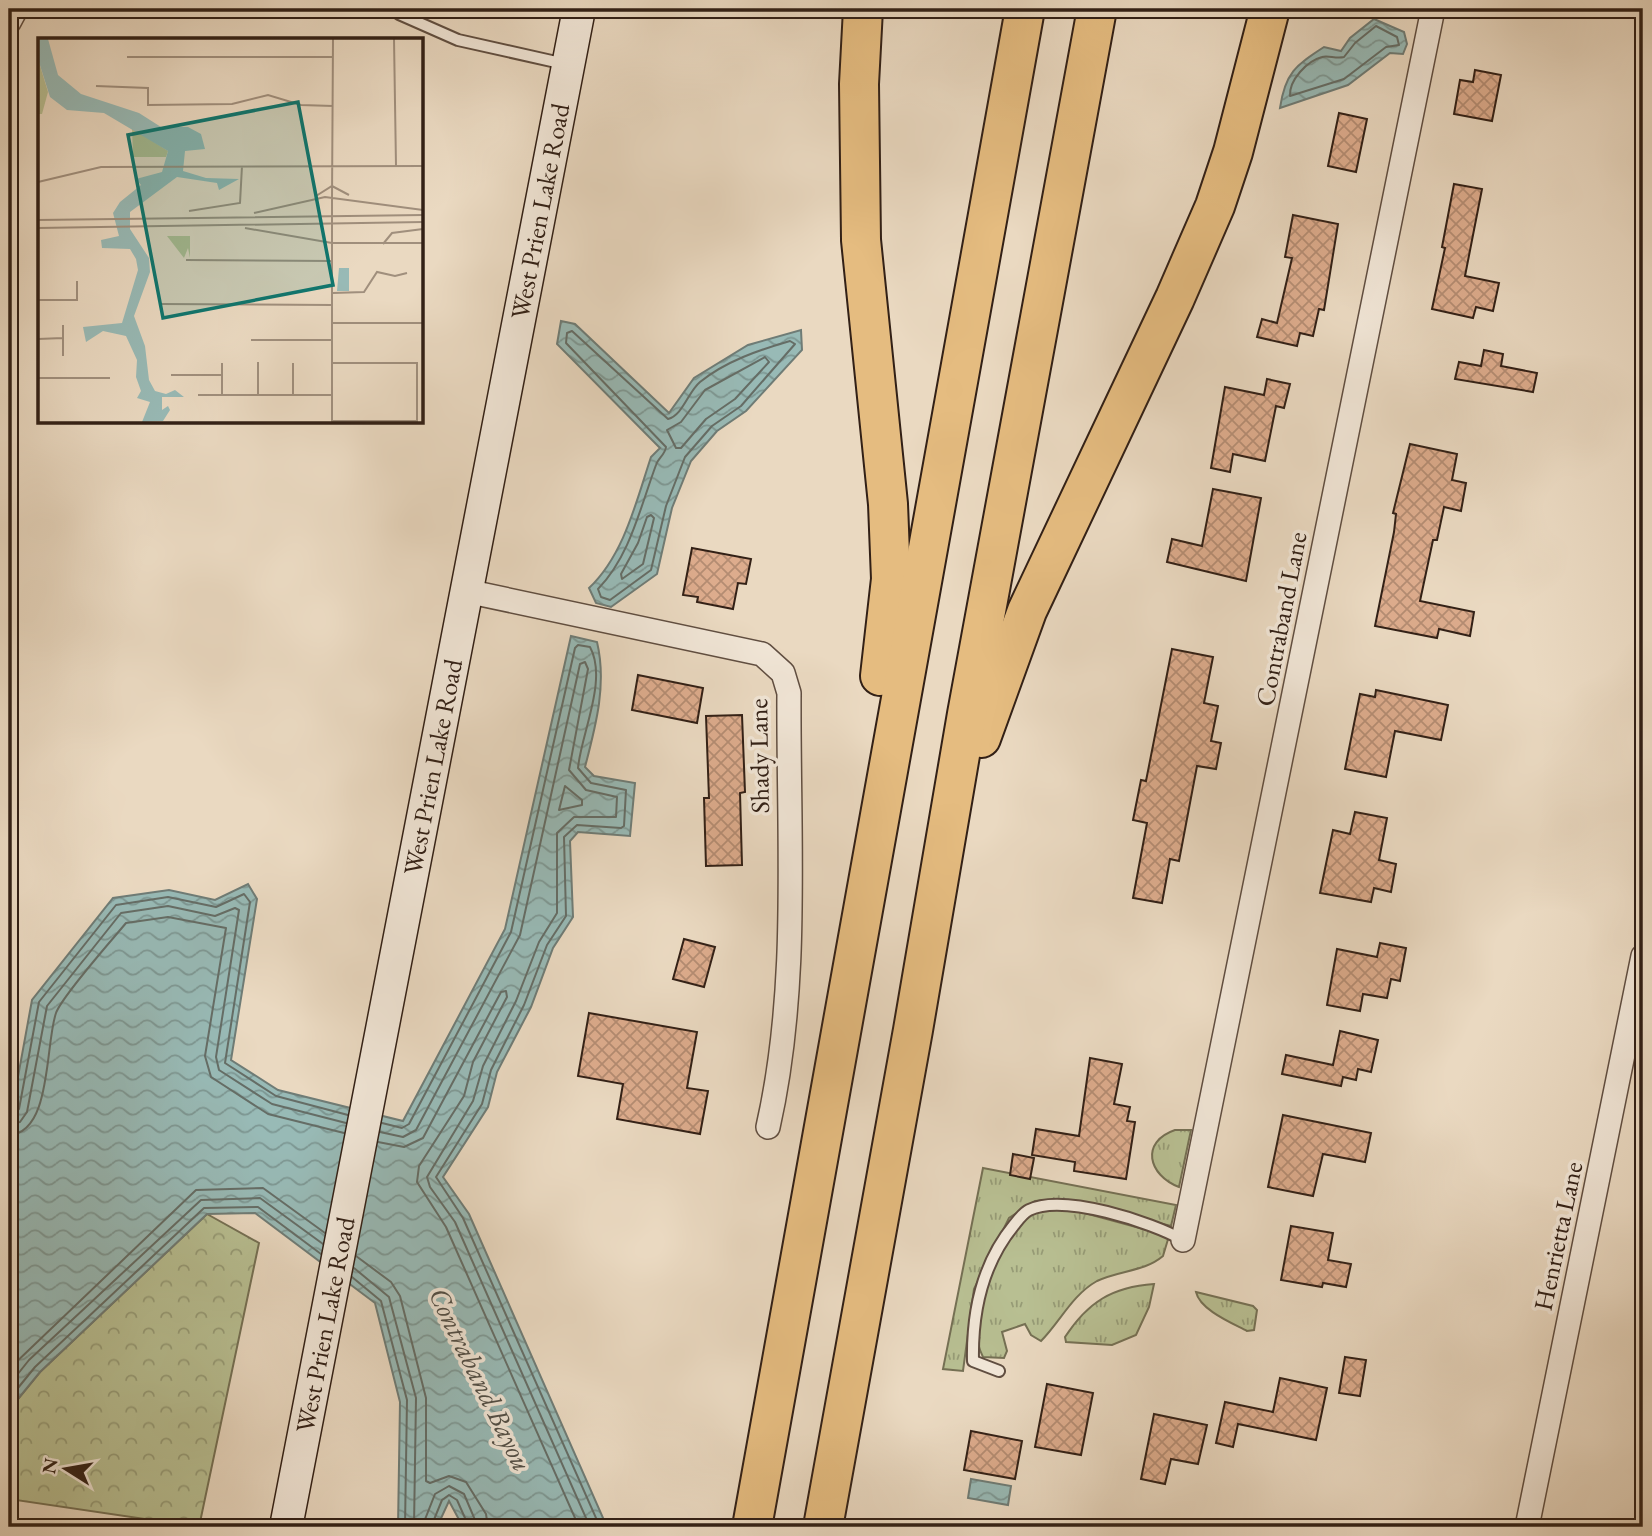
<svg xmlns="http://www.w3.org/2000/svg" width="1652" height="1536" font-family="'EB Garamond',serif">
<defs>
<pattern id="grass-tufts" width="24" height="20" patternUnits="userSpaceOnUse" patternTransform="scale(1.75)"><rect width="24" height="20" fill="#b8bf92"/><path d="M3 7l-1-3M5 7V3M7 7l1-3M15 17l-1-3M17 17v-4M19 17l1-3" fill="none" stroke="#969b76"/></pattern>
<pattern id="forest-crowns" width="20" height="18" patternUnits="userSpaceOnUse" patternTransform="scale(1.75)"><rect width="20" height="18" fill="#b8bf92"/><path d="M2 6a3 3 0 1 1 6 0M12 15a3 3 0 1 1 6 0" fill="none" stroke="#969b76"/></pattern>
<pattern id="water-waves" width="16" height="10" patternUnits="userSpaceOnUse" patternTransform="scale(1.75)"><rect width="16" height="10" fill="#98bab6"/><path d="M0 5q4-4 8 0t8 0" fill="none" stroke="#7d9793"/></pattern>
<pattern id="building-cross-hatch" width="8" height="8" patternUnits="userSpaceOnUse" patternTransform="scale(1.75)"><rect width="8" height="8" fill="#ddac8d"/><path d="M0 0l8 8M0 8l8-8" fill="none" stroke="#b48c72"/></pattern>
</defs>
<rect width="100%" height="100%" fill="#ead9c1"/>
<filter id="stains"><feTurbulence type="fractalNoise" baseFrequency=".00286" numOctaves="4"/><feColorMatrix values="0 0 0 0 .2 0 0 0 0 .09 0 0 0 0 .02 0 0 0 .5 -.17"/></filter>
<radialGradient id="worn" r=".72"><stop offset=".6" stop-color="#630" stop-opacity="0"/><stop offset="1" stop-color="#630" stop-opacity=".3"/></radialGradient>
<g fill="url(#grass-tufts)" stroke="#757054" stroke-width="2">
<path d="M1175 1130H1191L1179 1187C1148 1175 1140 1142 1175 1130Z"/>
<polygon points="983,1168 1176,1205 1171,1226 1062,1199 1035,1201 1009,1218 974,1289 963,1371 943,1369"/>
<path d="M1050 1207 1081 1212 1169 1236 1163 1256C1144 1272 1120 1270 1097 1281 1072 1295 1060 1322 1041 1341L1031 1335 1025 1324 1002 1332 1007 1351 1004 1358 983 1357C962 1316 995 1249 1025 1218 1031 1212 1042 1210 1050 1207Z"/>
<path d="M1154 1284 1149 1307 1136 1335 1112 1345 1066 1342 1065 1337C1088 1302 1112 1287 1154 1284Z"/>
<path d="M1196 1292 1253 1306 1257 1310 1254 1330 1247 1331C1232 1323 1200 1310 1196 1292Z"/>
</g>
<polygon fill="url(#forest-crowns)" stroke="#757054" stroke-width="2" points="207,1214 259,1243 199,1527 9,1499 9,1410 40,1372"/>
<g fill="url(#water-waves)" stroke="#6f7c76" stroke-width="2">
<path d="M1374 19 1404 32 1407 44 1403 54 1390 53 1348 85 1280 108C1285 73 1296 65 1324 47L1341 51 1350 38Z"/>
<path d="M561 321 575 324 669 413 694 378 748 345 801 330 802 350 746 411 717 431 691 461 672 508 657 574 611 607 596 603 589 588C624 555 636 502 651 457L660 448 557 344Z"/>
<path d="M571 636 597 642C607 684 596 725 585 767L594 776 635 783 630 836 578 832 570 841 573 917 553 948 531 1007 497 1072 488 1107 443 1177 469 1214 607 1527H463L449 1501 437 1527H398L400 1402 375 1303 255 1213 207 1214 40 1372 9 1410V1126L32 1000 113 898 169 890 215 900 248 884 257 899 231 1060 278 1090 403 1121 505 929Z"/>
<polygon points="971,1479 1011,1486 1008,1505 968,1498"/>
</g>
<g fill="none" stroke-linecap="round" stroke-linejoin="round">
<g stroke="#656d66" stroke-width="2">
<path d="M1376 26 1397 37 1399 45 1386 47 1344 79 1290 96C1289 80 1307 61 1322 57 1328 55 1336 59 1344 57L1355 43Z"/>
<path d="M572 331 668 419C683 415 688 392 700 382 726 361 759 350 790 341L795 344 741 406 712 426 685 457 666 506 651 570 610 600 601 597 598 589C630 556 640 508 656 465 658 458 665 455 666 447L566 343 567 333Z"/>
<polygon points="765,357 769,362 735,399 706,419 681,448 676,448 667,430 681,422 705,390"/>
<polygon points="651,515 654,518 643,564 622,579 621,574 638,543 647,517"/>
<polygon points="565,786 582,800 582,805 559,810"/>
<polyline points="9,1115 15,1114 19,1109 39,1002 116,905 168,897 216,907 244,894 250,902 225,1063 276,1096 348,1115"/>
<path d="M382 1123 402 1128 409 1124 511 932 575 648 578 645 590 647C608 680 581 734 578 768L591 783 626 790 624 826 621 828 577 825 564 837 566 916 547 945 524 1005 491 1070 482 1104 436 1177 463 1218 600 1527"/>
<polyline points="9,1124 20,1122 27,1112 47,1006 121,913 168,906 215,916 235,908 239,910 216,1057 219,1070 272,1104 346,1123"/>
<polyline points="380,1132 403,1137 416,1130 520,935 580,664 585,662 588,669 569,770 586,790 617,797 616,817 574,817 557,833 557,913 539,942 516,1001 483,1066 473,1101 427,1177 430,1187 455,1222 590,1527"/>
<path d="M9 1135C52 1133 45 1044 56 1013 62 996 112 940 126 923L168 917 226 928 205 1056 211 1077 268 1114 344 1133"/>
<polyline points="378,1142 404,1147 423,1138 501,992 506,991 507,997 473,1062 464,1096 419,1166 417,1182 446,1227 579,1527"/>
<polyline points="356,1256 391,1282 400,1296 426,1398 426,1481 430,1483 449,1476 466,1482 486,1514 488,1527"/>
<polyline points="354,1268 389,1297 416,1398 414,1527"/>
<polyline points="352,1277 381,1301 407,1400 405,1527"/>
<polyline points="9,1369 196,1190 263,1188 325,1233"/>
<polyline points="9,1385 29,1360 201,1200 260,1198 323,1244"/>
<polyline points="9,1399 35,1367 204,1208 258,1207 321,1254"/>
<polyline points="422,1527 435,1494 449,1486 464,1494 478,1527"/>
<polyline points="431,1527 442,1500 449,1495 457,1500 469,1527"/>
</g>
</g>
<g fill="url(#building-cross-hatch)" stroke="#322016" stroke-width="2">
<polygon points="1475,70 1501,75 1492,121 1454,114 1460,80 1473,82"/>
<polygon points="1339,113 1367,119 1356,172 1328,166"/>
<polygon points="1454,184 1482,189 1465,276 1499,283 1493,311 1476,307 1473,318 1432,309 1445,248 1442,247"/>
<polygon points="1293,215 1338,224 1324,310 1319,309 1313,336 1300,333 1297,346 1257,337 1262,319 1277,323 1292,258 1285,257"/>
<polygon points="1484,350 1503,354 1501,366 1537,373 1533,392 1455,379 1459,362 1481,366"/>
<polygon points="1267,379 1290,384 1284,408 1276,406 1265,461 1233,454 1230,472 1211,468 1225,387 1264,395"/>
<polygon points="1410,444 1457,454 1452,480 1466,483 1461,511 1444,507 1437,540 1433,540 1420,601 1474,612 1470,636 1439,629 1437,638 1375,626 1394,532 1396,514 1393,513"/>
<polygon points="1213,489 1261,498 1246,581 1167,562 1172,539 1202,546"/>
<polygon points="692,548 751,559 746,584 738,583 733,609 697,602 698,597 683,595"/>
<polygon points="1172,649 1213,657 1204,703 1218,706 1211,741 1221,743 1216,769 1197,766 1179,861 1170,859 1162,903 1133,898 1147,823 1133,820 1141,780 1146,781"/>
<polygon points="638,675 703,688 697,723 632,710"/>
<polygon points="1376,690 1448,705 1441,740 1395,731 1386,777 1345,769 1360,694 1375,697"/>
<polygon points="742,715 745,792 740,793 742,865 706,866 704,798 709,798 706,716"/>
<polygon points="1355,812 1387,818 1379,860 1396,864 1391,892 1374,888 1371,902 1320,893 1333,830 1350,834"/>
<polygon points="684,939 715,947 704,987 673,979"/>
<polygon points="1380,943 1406,948 1400,981 1391,979 1387,998 1363,994 1360,1011 1327,1005 1337,949 1377,957"/>
<polygon points="589,1013 697,1032 687,1088 708,1091 700,1134 617,1119 623,1084 578,1076"/>
<polygon points="1340,1031 1378,1040 1371,1072 1358,1069 1356,1080 1343,1077 1341,1086 1282,1074 1286,1055 1333,1065"/>
<polygon points="1090,1058 1122,1064 1114,1104 1130,1107 1127,1121 1135,1122 1126,1179 1074,1171 1075,1162 1032,1155 1036,1129 1079,1136"/>
<polygon points="1283,1115 1371,1133 1365,1162 1323,1154 1313,1196 1268,1187"/>
<polygon points="1013,1154 1034,1158 1030,1179 1010,1175"/>
<polygon points="1291,1226 1333,1233 1328,1260 1351,1264 1346,1287 1323,1283 1322,1287 1281,1280"/>
<polygon points="1345,1357 1366,1360 1360,1396 1339,1393"/>
<polygon points="1280,1378 1327,1388 1316,1440 1238,1424 1233,1447 1216,1443 1225,1402 1273,1412"/>
<polygon points="1047,1384 1093,1393 1081,1455 1035,1447"/>
<polygon points="1154,1414 1207,1425 1198,1464 1171,1459 1165,1484 1141,1479"/>
<polygon points="971,1431 1022,1441 1015,1479 964,1470"/>
</g>
<g fill="none" stroke-linecap="round" stroke-linejoin="round">
<g stroke="#604e41" stroke-width="14">
<g id="lane">
<polyline points="399,14 458,40 565,64"/>
<path d="M999 1371 973 1361C972 1313 982 1264 1014 1225 1018 1220 1023 1213 1029 1210 1063 1193 1151 1222 1183 1240"/>
</g>
</g>
<g stroke="#604e41" stroke-width="26">
<g id="street">
<polyline points="9,22 16,9"/>
<path d="M466 591 762 654 783 673 789 693C788 837 800 986 768 1127"/>
<polyline points="1183,1240 1433,9"/>
<polyline points="1527,1527 1643,956"/>
</g>
</g>
<g stroke="#322016" stroke-width="35">
<g id="secondary">
<path id="s1" d="M286 1527 579 9"/>
</g>
</g>
<g stroke="#322016" stroke-width="42">
<g id="highway">
<polyline points="863,9 859,84 861,240 888,504 891,579 880,676"/>
<polyline points="981,738 1027,611 1175,298 1215,206 1233,152 1270,9"/>
<polyline points="752,1527 1025,9"/>
<polyline points="823,1527 913,1030 967,714 1097,9"/>
</g>
</g>
<use href="#lane" stroke="#f1e6d7" stroke-width="10"/>
<use href="#street" stroke="#f1e6d7" stroke-width="23"/>
<use href="#secondary" stroke="#f1e6d7" stroke-width="32"/>
<use href="#highway" stroke="#e5bc80" stroke-width="38"/>
</g>
<g text-anchor="middle" stroke-width="7" stroke-linejoin="round" paint-order="stroke">
<g font-size="26" fill="#322016" stroke="#f1e6d7">
<text dy="9" stroke="none"><textPath href="#s1" startOffset="1340">West Prien Lake Road</textPath></text>
<text transform="translate(1281 619) rotate(-79)" y="9">Contraband Lane</text>
<text transform="translate(759 756) rotate(-91)" y="9">Shady Lane</text>
<text dy="9" stroke="none"><textPath href="#s1" startOffset="774">West Prien Lake Road</textPath></text>
<text transform="translate(1558 1236) rotate(-78)" y="9">Henrietta Lane</text>
<text dy="9" stroke="none"><textPath href="#s1" startOffset="206">West Prien Lake Road</textPath></text>
</g>
<g font-size="28" font-style="italic" fill="#514e46" stroke="#f1e6d7">
<text transform="translate(481 1379) rotate(64)" y="10">Contraband Bayou</text>
</g>
</g>
<g transform="translate(38 38)">
<rect width="385" height="385" fill="#ead9c1"/>
<path d="M129 198H152V220L150 210 146 220Z" fill="#b8bf92"/>
<path d="M0 21 10 54 4 76H0ZM94 90 130 113 128 119H95Z" fill="#b8bf92"/>
<path d="M0 1H10L20 37 43 56 101 75 123 89H150L163 96 167 111 147 113 145 133 168 140 201 141 181 152 179 145 139 139 92 174V191L111 220 112 234 96 278 107 308 111 342 117 353 128 356 137 352 146 359H124V372L130 368 132 372 125 383 104 384 112 364 99 360 103 353 98 339 99 322 88 298 65 293 48 304 45 289 84 285 100 232 98 221 92 211 64 210 63 202 81 198 75 175 82 164 103 147 98 141 124 134 130 113 66 75 29 72 12 59 0 21ZM301 230H311V253H299Z" fill="#98bab6"/>
<path fill="none" stroke="#a08f7d" stroke-width="2" d="M356 1 358 128M89 19H294M58 48 110 50V67L194 66 230 57 263 67 295 68M0 144 63 129 385 128M278 158 294 148 311 157M294 160 295 1M151 173 202 165 204 128M216 175 287 159 385 172M0 182 385 177M0 190 385 184M207 190 294 205M294 205H385M345 206 354 195 385 191M148 222 294 223M295 255 326 254 339 234 357 238 369 235M0 262H39V243M123 266 294 267M294 285H385M25 287V318M0 301 25 300M213 302H294M184 325V357M294 325H379V384M133 337H184M0 340H72M160 357H294M220 357V324M255 357V325M294 383H379M294 384V160"/>
<path fill="#0f766e" fill-opacity="0.15" stroke="#0f766e" stroke-width="3.5" d="M260 64 295 247 125 280 90 97Z"/>
<rect width="385" height="385" fill="none" stroke="#322016" stroke-width="3.5"/>
</g>
<rect width="1652" height="1536" fill="none" stroke="#ead9c1" stroke-width="35"/>
<rect x="10" y="10" width="1631" height="1515" fill="none" stroke="#322016" stroke-width="3.5"/>
<rect x="18" y="18" width="1617" height="1501" fill="none" stroke="#322016" stroke-width="2"/>
<g transform="translate(66 1469) rotate(281)" stroke="#f1e6d7" stroke-width="5" paint-order="stroke">
<path d="M0-5L12 26L0 18L-12 26Z" fill="#322016"/>
<text y="-10" font-size="19" font-weight="bold" text-anchor="middle" fill="#322016">N</text>
</g>
<rect width="100%" height="100%" filter="url(#stains)"/>
<rect width="100%" height="100%" fill="url(#worn)"/>
</svg>
